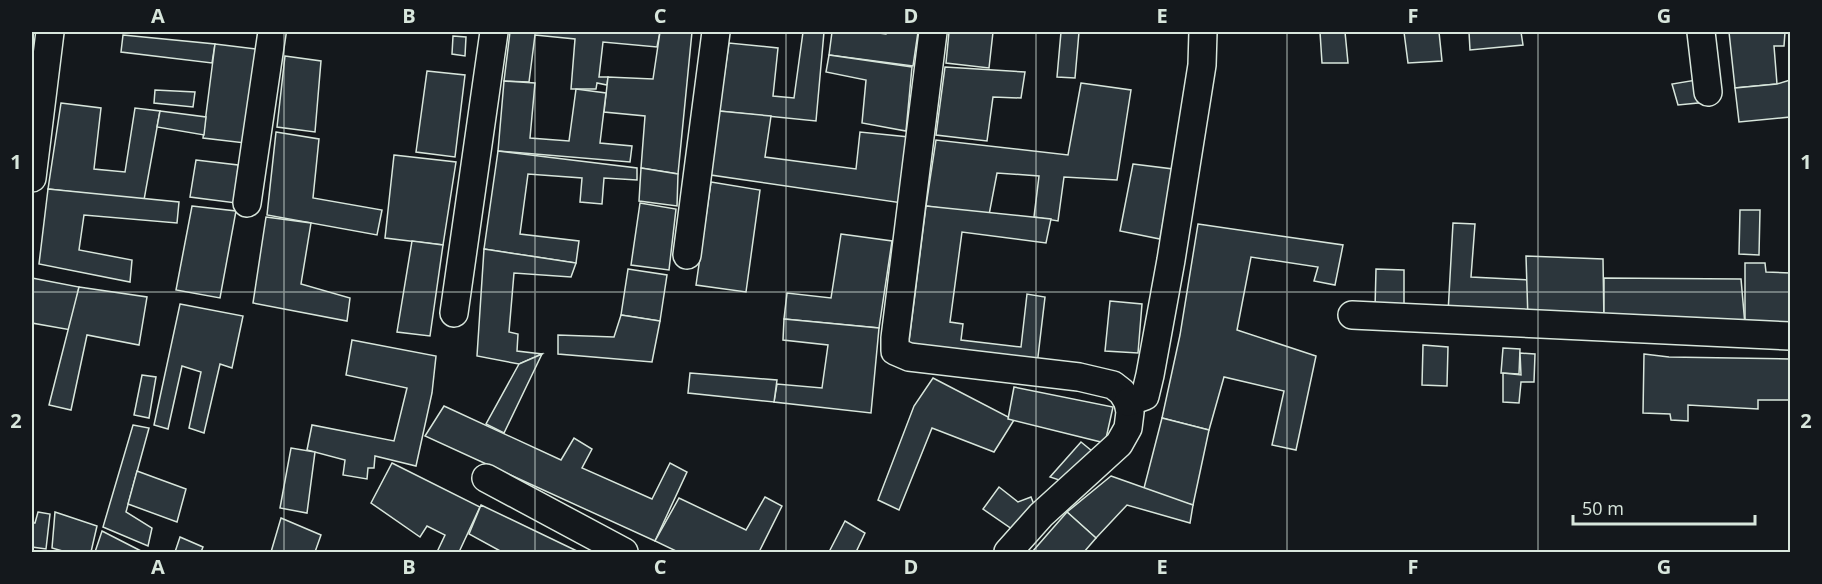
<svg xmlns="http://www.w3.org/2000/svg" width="1822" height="584" font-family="'Open Sans',sans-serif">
<rect width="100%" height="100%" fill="#14181c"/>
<g fill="#2c363c" stroke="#d8e6dc" stroke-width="1.5">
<polygon points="510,32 660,32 657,47 603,42 599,77 608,77 607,85 597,83 596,89 571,89 575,39 535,35 529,82 504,81"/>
<polygon points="660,32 692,32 678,174 641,168 645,116 604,112 608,77 653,79"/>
<polygon points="803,32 824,32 816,121 719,111 729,43 778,48 773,96 794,98"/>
<polygon points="832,32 871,32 886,34 887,32 918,32 913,66 829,55"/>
<polygon points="949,32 993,32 989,68 946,63"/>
<polygon points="1061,32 1079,32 1075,78 1057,77"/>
<polygon points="1320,32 1345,32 1348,63 1322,63"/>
<polygon points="1404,32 1439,32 1442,61 1408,63"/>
<polygon points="1469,32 1521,32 1523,45 1470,50"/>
<polygon points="1729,32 1785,32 1784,46 1774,46 1777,84 1735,88"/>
<polygon points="123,35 215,44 212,63 121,52"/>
<polygon points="453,36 466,37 465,56 452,54"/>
<polygon points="215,44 257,49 245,143 203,138"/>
<polygon points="829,55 912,67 906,131 862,123 866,80 826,72"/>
<polygon points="285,56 321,61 315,132 277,127"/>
<polygon points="945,67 1025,72 1021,98 993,97 987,141 936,135"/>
<polygon points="427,71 465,75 455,157 416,152"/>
<polygon points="1702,79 1708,102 1678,105 1672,84"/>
<polygon points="1790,80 1790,117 1739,122 1735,88 1777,84"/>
<polygon points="504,81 535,83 530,138 569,141 576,89 606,93 600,143 632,146 630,162 498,151"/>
<polygon points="1081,83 1131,90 1117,180 1064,177 1058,221 1034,217 1039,176 997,173 989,215 926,206 936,140 1068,155"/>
<polygon points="155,90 195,92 193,107 154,103"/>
<polygon points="61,103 101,108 94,169 125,172 135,108 160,111 144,200 48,189"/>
<polygon points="160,111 206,117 204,135 157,127"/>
<polygon points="719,111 771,116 765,157 856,169 860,132 909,137 902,203 711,175"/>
<polygon points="276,132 319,139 313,198 382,210 377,235 267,215"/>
<polygon points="498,151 637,168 637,180 604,178 602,204 580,202 582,178 528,174 520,234 579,241 576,263 484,249"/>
<polygon points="394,155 456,162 443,245 385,238"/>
<polygon points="196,160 238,165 236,203 190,197"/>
<polygon points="1133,164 1173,169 1160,239 1120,231"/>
<polygon points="641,168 678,174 677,206 639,201"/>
<polygon points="711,182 760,190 746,292 696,285"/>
<polygon points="48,189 179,202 177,223 84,215 79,250 132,260 130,282 39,264"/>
<polygon points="640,203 676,209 669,270 631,265"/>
<polygon points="192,206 236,211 220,298 176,290"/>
<polygon points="926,206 1051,219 1046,243 962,232 950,322 963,324 961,340 1021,347 1027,294 1045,297 1037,365 908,350"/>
<polygon points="1740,210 1760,210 1759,255 1739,254"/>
<polygon points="266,217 311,223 301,284 350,298 347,321 253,303"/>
<polygon points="1453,223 1475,224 1471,277 1530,280 1529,318 1448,313"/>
<polygon points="1198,224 1343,245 1335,285 1314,281 1318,267 1251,257 1237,330 1316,356 1296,450 1272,445 1284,391 1224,377 1209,430 1162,418 1180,335"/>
<polygon points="841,234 892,241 879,328 784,319 787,293 831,298"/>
<polygon points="412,241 443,245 430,336 397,332"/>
<polygon points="484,249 576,263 571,277 514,273 509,332 518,334 517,351 542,354 519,364 477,356"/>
<polygon points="1526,256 1603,259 1604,323 1528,320"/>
<polygon points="1745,263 1765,263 1766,272 1790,273 1790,327 1745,325"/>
<polygon points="628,269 667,275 660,321 621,315"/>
<polygon points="1376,269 1404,270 1404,309 1375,309"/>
<polygon points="32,278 79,287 71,330 32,323"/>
<polygon points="1604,278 1741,279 1745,325 1604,323"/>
<polygon points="79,287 147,297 139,345 87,335 71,410 49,405"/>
<polygon points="1110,301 1142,304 1138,353 1105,351"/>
<polygon points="180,304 243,316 232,368 220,364 204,433 189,428 201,372 182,366 168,429 154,425"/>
<polygon points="621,315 660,321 652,362 558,354 558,335 614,337"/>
<polygon points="784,319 879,328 871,413 774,402 777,384 822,388 828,345 783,340"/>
<polygon points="352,340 436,356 432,393 416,466 375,456 374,468 368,468 367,479 343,475 345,460 307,450 312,425 394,441 407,388 346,375"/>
<polygon points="1423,345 1448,347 1447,386 1422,385"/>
<polygon points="1503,348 1520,349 1519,374 1501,373"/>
<polygon points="1520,353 1535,354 1534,382 1521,382 1519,403 1503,402 1503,373 1521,375"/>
<polygon points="542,354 504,433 486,424 519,364"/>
<polygon points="1644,354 1669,357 1790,359 1790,400 1758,400 1758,409 1688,405 1688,421 1671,420 1670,414 1643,413"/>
<polygon points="690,373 777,380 774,402 688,393"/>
<polygon points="142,375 156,377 149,418 134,415"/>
<polygon points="933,378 1014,420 994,452 932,428 899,510 878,500 914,406"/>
<polygon points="1014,387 1113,407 1105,443 1008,419"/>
<polygon points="444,406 561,460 574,438 592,449 582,468 652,499 670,463 687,472 655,541 425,436"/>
<polygon points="1162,418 1209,430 1193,505 1143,492"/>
<polygon points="133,425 149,428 126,512 152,528 148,546 103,527"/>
<polygon points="1081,442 1092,451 1062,481 1050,477"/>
<polygon points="291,448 315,452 307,513 280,508"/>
<polygon points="392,463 480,507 459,552 437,552 445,535 427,526 420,537 371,503"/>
<polygon points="137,471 186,489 177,522 128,504"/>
<polygon points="1111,476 1193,505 1190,523 1127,505 1096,538 1067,512"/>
<polygon points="999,487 1018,502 1031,497 1035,507 1012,529 983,509"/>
<polygon points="765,497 782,506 759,552 678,552 655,541 679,498 746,530"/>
<polygon points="481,505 579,552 502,552 469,534"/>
<polygon points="38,512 50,514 46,549 32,547 32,523 35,523"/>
<polygon points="55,512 97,526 91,552 66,552 52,548"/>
<polygon points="1067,512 1096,538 1084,552 1032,552"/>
<polygon points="281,518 321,535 315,552 271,552"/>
<polygon points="845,521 865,533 856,552 829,552"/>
<polygon points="102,531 143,552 95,552"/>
<polygon points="180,537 203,547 201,552 175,552"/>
</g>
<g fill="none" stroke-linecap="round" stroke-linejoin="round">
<g stroke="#d8e6dc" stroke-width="30">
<g id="minor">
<polyline points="933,32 895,338 895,351 909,357 1079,377 1113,385 1122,392 1128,402 1130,412 1128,428 1119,444 1041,515 1008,552"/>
<polyline points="1701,32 1708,92"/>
<polyline points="32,178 50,32"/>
<polyline points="247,203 272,32"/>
<polyline points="687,255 716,32"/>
<polyline points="454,313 494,32"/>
<polyline points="1352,315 1790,336"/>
<polyline points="1128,402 1145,396 1150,375 1171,260 1202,65 1203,32"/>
<polyline points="486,478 624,552"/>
</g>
</g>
<use href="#minor" stroke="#14181c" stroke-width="27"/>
</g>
<path fill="none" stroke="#d8e6dc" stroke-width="1.5" stroke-opacity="0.55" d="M284 32V552M535 32V552M786 32V552M1036 32V552M1287 32V552M1538 32V552M32 292H1790"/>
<rect width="1822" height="584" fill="none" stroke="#14181c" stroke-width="66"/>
<path d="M1573 515v9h182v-9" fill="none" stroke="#d8e6dc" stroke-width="3"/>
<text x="1582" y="515" font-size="18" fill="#d8e6dc" stroke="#14181c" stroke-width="4.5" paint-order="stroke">50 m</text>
<rect x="33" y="33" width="1756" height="518" fill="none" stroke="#d8e6dc" stroke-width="2"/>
<g font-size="20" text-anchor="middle" font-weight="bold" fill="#d8e6dc">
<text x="158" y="23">A</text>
<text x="409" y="23">B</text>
<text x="660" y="23">C</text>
<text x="911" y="23">D</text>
<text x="1162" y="23">E</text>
<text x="1413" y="23">F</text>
<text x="1664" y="23">G</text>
<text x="16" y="169">1</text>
<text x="1806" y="169">1</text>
<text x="16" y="428">2</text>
<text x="1806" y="428">2</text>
<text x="158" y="574">A</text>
<text x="409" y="574">B</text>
<text x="660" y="574">C</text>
<text x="911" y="574">D</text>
<text x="1162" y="574">E</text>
<text x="1413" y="574">F</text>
<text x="1664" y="574">G</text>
</g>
</svg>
